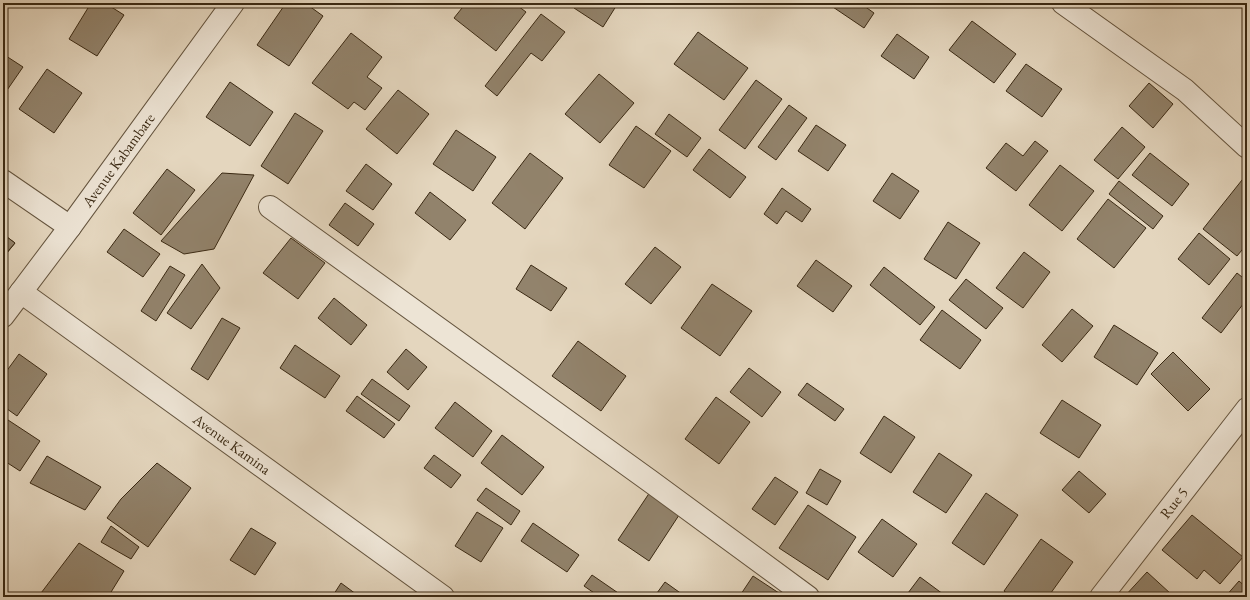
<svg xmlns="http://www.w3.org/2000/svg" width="1250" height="600" font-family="'EB Garamond',serif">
<rect width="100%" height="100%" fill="#e4d6be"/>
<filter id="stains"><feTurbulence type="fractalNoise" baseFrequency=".005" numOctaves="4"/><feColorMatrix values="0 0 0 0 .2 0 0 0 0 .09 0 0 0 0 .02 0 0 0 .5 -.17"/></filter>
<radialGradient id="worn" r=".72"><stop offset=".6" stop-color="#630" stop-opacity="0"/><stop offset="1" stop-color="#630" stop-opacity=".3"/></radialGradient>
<g fill="#92836c" stroke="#3a2913">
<polygon points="91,3 105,3 124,15 97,56 69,39"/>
<polygon points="286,3 305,3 323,16 289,66 257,45"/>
<polygon points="466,3 514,3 526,12 496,51 454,18"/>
<polygon points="577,3 618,3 603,27 574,8"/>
<polygon points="827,3 860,3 874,13 864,28"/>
<polygon points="541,14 565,32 542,61 531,53 497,96 485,86"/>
<polygon points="972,21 1016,54 994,83 949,50"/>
<polygon points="698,32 748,68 724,100 674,64"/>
<polygon points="351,33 382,57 367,77 382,88 365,110 354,102 348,109 312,83"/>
<polygon points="897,34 929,57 914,79 881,56"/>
<polygon points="3,54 23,67 3,96"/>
<polygon points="1026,64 1062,89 1042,117 1006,91"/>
<polygon points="47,69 82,93 54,133 19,109"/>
<polygon points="599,74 634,103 600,143 565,114"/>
<polygon points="756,80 782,99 745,149 719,130"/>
<polygon points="230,82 273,112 250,146 206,117"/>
<polygon points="1149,83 1173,104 1153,128 1129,106"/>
<polygon points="398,90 429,114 397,154 366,129"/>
<polygon points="789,105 807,118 776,160 758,147"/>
<polygon points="295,113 323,131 288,184 261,166"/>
<polygon points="669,114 701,138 687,157 655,134"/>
<polygon points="816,125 846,145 828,171 798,151"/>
<polygon points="636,126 671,151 644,188 609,165"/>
<polygon points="1122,127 1145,147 1118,179 1094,160"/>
<polygon points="456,130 496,157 473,191 433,164"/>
<polygon points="1035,141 1048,151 1016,191 986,168 1006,143 1023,156"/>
<polygon points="709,149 746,177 730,198 693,170"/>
<polygon points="530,153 563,178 525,229 492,203"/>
<polygon points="1150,153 1189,184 1172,206 1132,175"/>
<polygon points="366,164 392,184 373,210 346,191"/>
<polygon points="1060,165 1094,191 1062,231 1029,205"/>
<polygon points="167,169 195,190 161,235 133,213"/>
<polygon points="222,173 254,175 214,249 184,254 161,241"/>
<polygon points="892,173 919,191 900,219 873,201"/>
<polygon points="1246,175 1247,244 1237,256 1203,229"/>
<polygon points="1119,181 1163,216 1153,229 1109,194"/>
<polygon points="782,188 811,209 802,222 786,211 777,224 764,214"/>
<polygon points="430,192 466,220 450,240 415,213"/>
<polygon points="1108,199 1146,228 1114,268 1077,239"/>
<polygon points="345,203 374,224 358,246 329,225"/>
<polygon points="948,222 980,243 956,279 924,259"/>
<polygon points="124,229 160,254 143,277 107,252"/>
<polygon points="1199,233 1230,259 1209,285 1178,259"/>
<polygon points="3,234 15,243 3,258"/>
<polygon points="3,234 15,243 3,257"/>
<polygon points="291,238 325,263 298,299 263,273"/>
<polygon points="655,247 681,267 651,304 625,284"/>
<polygon points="1024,252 1050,272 1023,308 996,288"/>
<polygon points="816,260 852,286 833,312 797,286"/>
<polygon points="202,264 220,288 191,329 167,313"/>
<polygon points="531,265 567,288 551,311 516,289"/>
<polygon points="170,266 185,275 156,321 141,311"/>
<polygon points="884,267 935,307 920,325 870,285"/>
<polygon points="1237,273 1247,281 1247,299 1221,333 1202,318"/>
<polygon points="966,279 1003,308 986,329 949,300"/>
<polygon points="712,284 752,311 720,356 681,328"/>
<polygon points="334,298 367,325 351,345 318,318"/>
<polygon points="1072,309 1093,326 1062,362 1042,345"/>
<polygon points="942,310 981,340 960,369 920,340"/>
<polygon points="222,318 240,328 208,380 191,369"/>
<polygon points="1114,325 1158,353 1137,385 1094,357"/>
<polygon points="578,341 626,376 601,411 552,376"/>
<polygon points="295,345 340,376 325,398 280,368"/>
<polygon points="406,349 427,367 408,390 387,372"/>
<polygon points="1173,352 1210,389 1188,411 1151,374"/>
<polygon points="19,354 47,374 17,416 3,406 3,376"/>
<polygon points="749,368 781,392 762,417 730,392"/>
<polygon points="372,379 410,406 399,421 361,394"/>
<polygon points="807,383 844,409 835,421 798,395"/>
<polygon points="357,396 395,424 384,438 346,411"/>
<polygon points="716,397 750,422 719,464 685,439"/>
<polygon points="1062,400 1101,425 1079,458 1040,433"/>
<polygon points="455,402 492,431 473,457 435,428"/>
<polygon points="884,416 915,437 891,473 860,453"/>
<polygon points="5,418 40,441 20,471 3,460 3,421"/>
<polygon points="502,435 544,467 522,495 481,463"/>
<polygon points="939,453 972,475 946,513 913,492"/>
<polygon points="434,455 461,475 451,488 424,468"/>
<polygon points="47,456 101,487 85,510 30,483"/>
<polygon points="157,463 191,488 148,547 107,518 121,499"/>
<polygon points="820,469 841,481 827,505 806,493"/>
<polygon points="1079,471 1106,494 1089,513 1062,490"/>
<polygon points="775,477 798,492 775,525 752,509"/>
<polygon points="486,488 520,511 511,525 477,500"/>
<polygon points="652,489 683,509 649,561 618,540"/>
<polygon points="986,493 1018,515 984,565 952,543"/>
<polygon points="808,505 856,537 828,580 779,548"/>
<polygon points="477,512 503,528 481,562 455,546"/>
<polygon points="1192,515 1243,557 1220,584 1204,570 1197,579 1162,550"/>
<polygon points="882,519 917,544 893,577 858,552"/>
<polygon points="533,523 579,555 567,572 521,541"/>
<polygon points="111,526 139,547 131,559 101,542"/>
<polygon points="251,528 276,543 255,575 230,560"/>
<polygon points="1041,539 1073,562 1048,597 1012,597 1004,591"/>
<polygon points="79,543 124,571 108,597 38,597"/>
<polygon points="1147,572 1171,594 1169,597 1124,597"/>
<polygon points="592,575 624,597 600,597 584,586"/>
<polygon points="753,576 785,597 739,597"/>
<polygon points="920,577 947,597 905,597"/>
<polygon points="1239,581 1247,588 1247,597 1225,597"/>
<polygon points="665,582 686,597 654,597"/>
<polygon points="341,583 360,597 332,597"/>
</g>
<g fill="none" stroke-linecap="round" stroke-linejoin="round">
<g stroke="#64543e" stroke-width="24">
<g id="minor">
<polyline points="1063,3 1185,90 1247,147"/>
<polyline points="3,181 70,227"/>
<polyline points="270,207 650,481 808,597"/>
<path id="s1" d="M21 292 443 597"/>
<path id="s2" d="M3 316 70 227 233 3"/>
<path id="s3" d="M1101 597 1247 409"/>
</g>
</g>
<use href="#minor" stroke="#ede4d5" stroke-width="22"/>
</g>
<g text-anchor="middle" stroke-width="3" stroke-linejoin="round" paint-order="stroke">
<g font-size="15" fill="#3a2913" stroke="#ede4d5">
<text dy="5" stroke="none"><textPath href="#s2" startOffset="194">Avenue Kabambare</textPath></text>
<text dy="5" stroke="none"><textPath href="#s1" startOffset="260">Avenue Kamina</textPath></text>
<text dy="5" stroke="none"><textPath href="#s3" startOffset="119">Rue 5</textPath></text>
</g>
</g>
<rect width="1250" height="600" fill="none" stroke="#e4d6be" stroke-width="16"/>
<rect x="4" y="4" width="1242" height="592" fill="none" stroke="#3a2913" stroke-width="2"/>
<rect x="8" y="8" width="1234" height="584" fill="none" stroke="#3a2913"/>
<rect width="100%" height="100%" filter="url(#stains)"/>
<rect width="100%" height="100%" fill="url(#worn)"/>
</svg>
